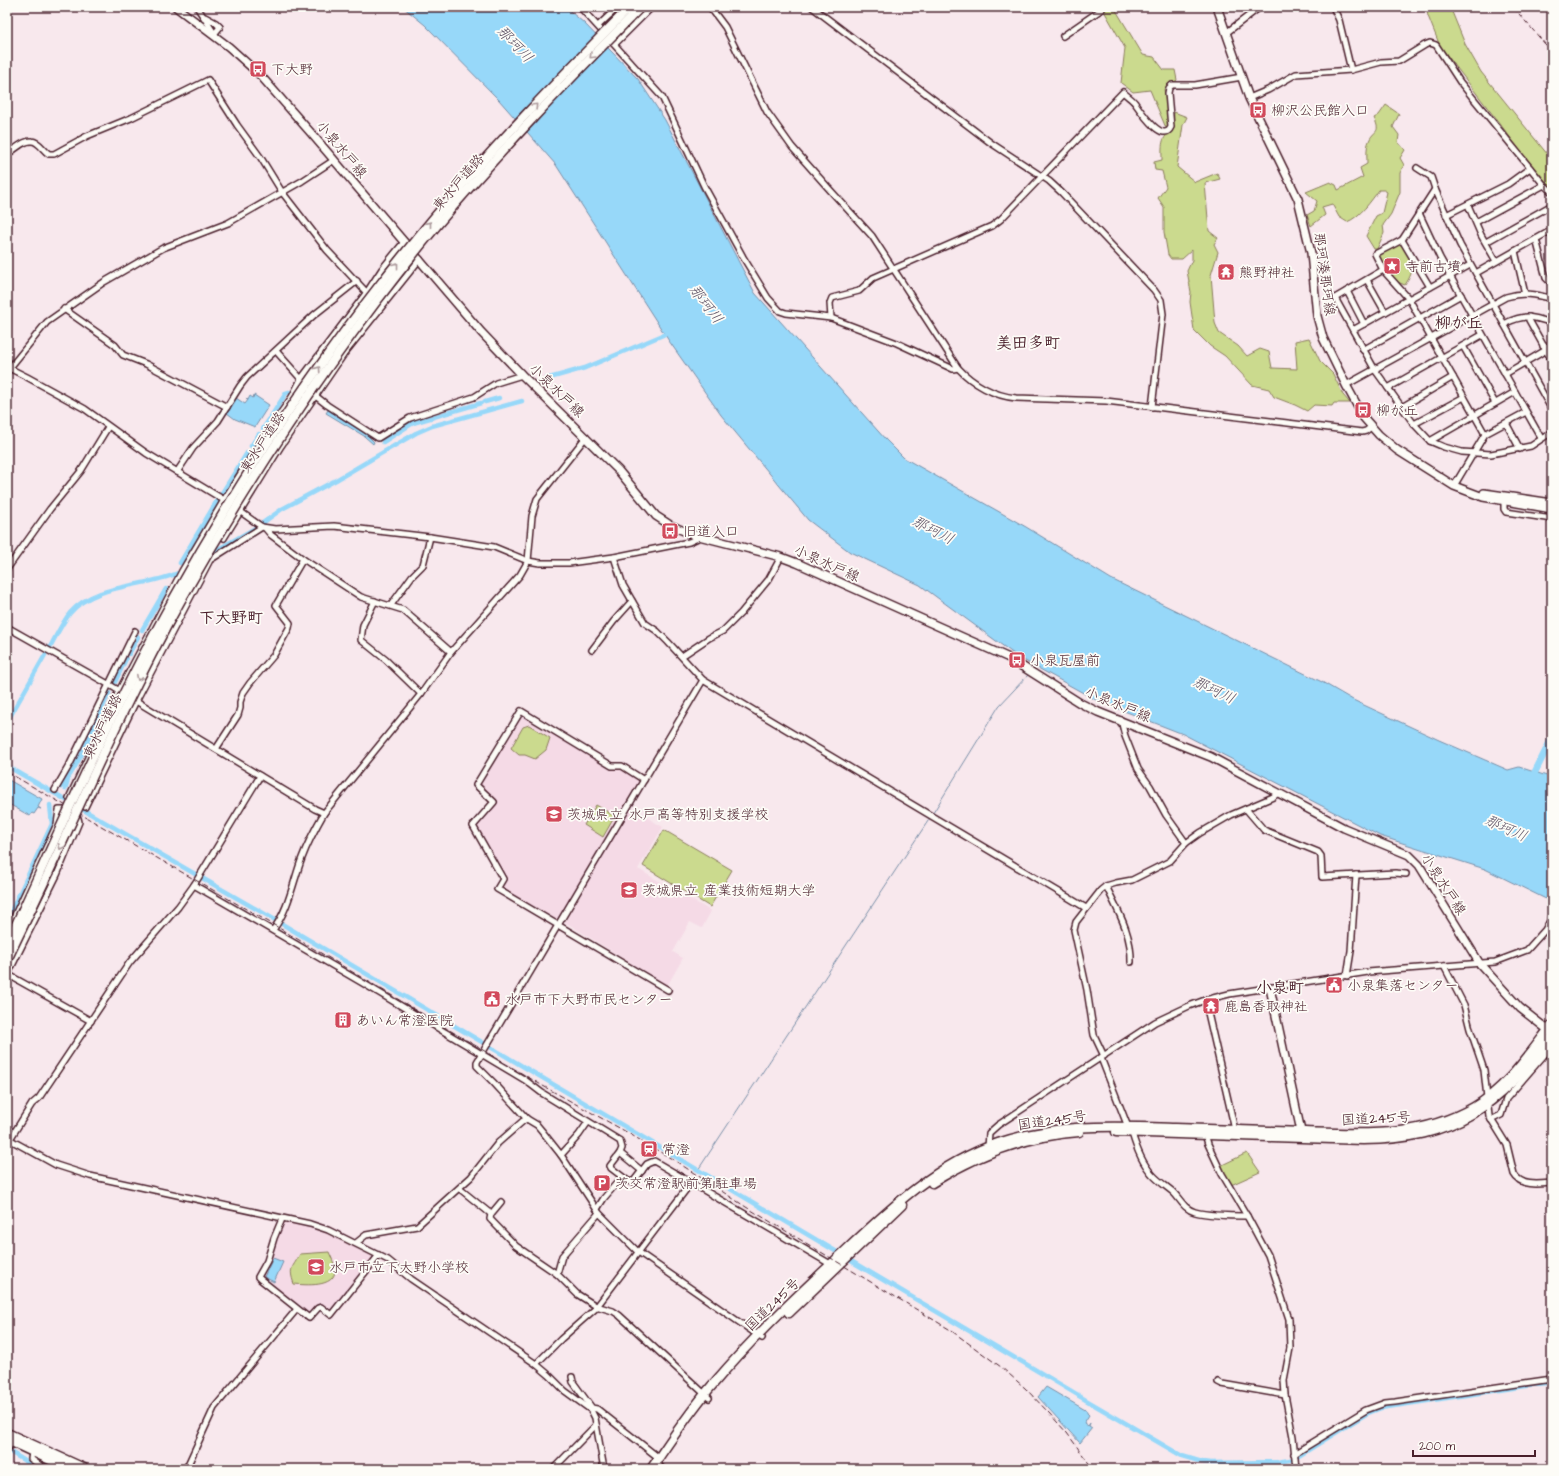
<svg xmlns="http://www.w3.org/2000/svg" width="1559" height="1476" font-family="'Architects Daughter','Klee One',sans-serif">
<rect width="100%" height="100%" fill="#f8e8ed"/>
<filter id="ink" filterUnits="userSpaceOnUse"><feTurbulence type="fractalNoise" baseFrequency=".025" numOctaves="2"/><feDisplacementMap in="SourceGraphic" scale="8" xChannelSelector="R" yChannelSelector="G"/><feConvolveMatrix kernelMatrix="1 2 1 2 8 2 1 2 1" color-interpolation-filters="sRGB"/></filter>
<g filter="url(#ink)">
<g fill="#f5dae6">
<polygon points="521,715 612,769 621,769 640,780 640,782 559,920 555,920 502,889 501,886 505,878 476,827 498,802 480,785 480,783"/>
<polygon points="630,808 663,827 638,869 711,911 702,928 690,922 673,952 683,958 667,986 565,922"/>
<polygon points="287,1221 322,1229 374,1255 375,1257 331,1312 321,1305 308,1315 260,1278 276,1239 281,1228"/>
</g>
<g fill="#cbda8e" stroke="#8a7c5c">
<polygon points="1104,7 1114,7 1143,55 1154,57 1164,70 1175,70 1177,80 1164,89 1169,121 1168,127 1166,128 1150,90 1133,92 1121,83 1125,48 1103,9"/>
<polygon points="1426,7 1450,7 1465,44 1481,72 1552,160 1552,188 1533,167 1440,46 1428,16"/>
<path d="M1386 105 1399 114 1393 127 1399 135 1398 142 1405 150 1400 158 1404 165 1400 173V192L1391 214 1383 225 1384 233 1377 249H1374L1366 236 1376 216 1382 213 1387 192 1384 190H1379C1371 201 1360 217 1347 222L1339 217 1332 204 1322 207 1325 215 1311 226 1307 215 1314 211 1317 201 1306 192 1330 182 1336 185 1338 190 1363 177 1360 168 1367 164C1367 157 1366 147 1369 141 1373 130 1382 134 1374 118L1379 115Z"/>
<path d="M1174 112 1187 117 1183 125 1177 167 1195 182 1217 173 1220 179 1205 183 1209 231 1218 238 1214 244 1218 252 1211 275 1215 323 1219 333 1238 346 1247 356 1260 349 1269 352 1272 368 1297 369 1295 341 1309 338 1320 361 1333 374 1343 395 1350 403H1334L1332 406 1314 405 1307 411 1295 405 1274 397 1269 389 1252 385 1225 356 1210 346 1194 330 1190 302 1191 292 1187 271 1192 260V250L1182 259H1171L1168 255 1164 232V207L1158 198 1166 187 1162 171 1155 170 1154 162 1162 160C1162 147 1160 137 1173 130Z"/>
<path d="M1400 244 1403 245C1412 263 1417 267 1405 285L1397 282 1379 258 1380 255Z"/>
<polygon points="529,725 550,738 546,750 535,759 525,755 519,755 511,748 523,727"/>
<polygon points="596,805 615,816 603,837 584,825"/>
<polygon points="664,830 732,870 710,907 643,866"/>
<polygon points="1247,1153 1260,1172 1231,1185 1220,1166"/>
<path d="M329 1252C331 1257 335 1264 335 1270 335 1288 305 1285 294 1284 288 1267 293 1268 300 1254Z"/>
</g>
<g fill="#97d8f9" stroke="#788ea7">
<polygon points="403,7 565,7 584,23 638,79 665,120 755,293 886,440 904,458 1026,527 1111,579 1322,682 1353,700 1439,740 1508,770 1519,767 1550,777 1552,782 1552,902 1485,869 1380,836 1183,734 1096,700 1018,657 920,585 850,552 808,520 721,415 669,341 556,165 499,100 425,25"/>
<polygon points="254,395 269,405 255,427 235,419 227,413 236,398 245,404 248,400 246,398 248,400 250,396 253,398"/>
<polygon points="328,410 366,434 374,442 373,444 364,436 326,413"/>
<polygon points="7,779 42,799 38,807 41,809 38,808 34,814 32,813 30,816 7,803"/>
<polygon points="273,1258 283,1262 274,1282 264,1277"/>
<polygon points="1046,1387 1087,1411 1087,1413 1089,1415 1084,1423 1088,1426 1090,1423 1089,1426 1092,1428 1080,1443 1038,1397"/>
</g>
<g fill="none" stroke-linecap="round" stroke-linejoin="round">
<g stroke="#788ea7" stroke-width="1">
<polyline points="933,813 999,706 1028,675"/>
<polyline points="698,1170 930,818"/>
</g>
<g stroke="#97d8f9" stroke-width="4.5">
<polyline points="546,379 585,368 670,332"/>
<polyline points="485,402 499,398"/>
<polyline points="263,429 286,393 289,392 291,393"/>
<polyline points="383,442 413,423 481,403"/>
<polyline points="251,446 259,434"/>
<polyline points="222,493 247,453"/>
<polyline points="208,555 257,527 282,509 336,480 416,433 432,426 522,401"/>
<polyline points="180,563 218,499"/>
<polyline points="142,630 166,589"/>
<path d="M50 647C56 636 62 623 70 613 95 583 144 588 178 573"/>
<polyline points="129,654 138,637"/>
<polyline points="115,682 126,659"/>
<polyline points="7,722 45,655"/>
<polyline points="7,766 277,921 837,1252"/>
<path d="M61 787C81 764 96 721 109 693"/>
<polyline points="65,789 68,780"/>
<polyline points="7,920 52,824 50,805"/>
<polyline points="851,1261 1015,1358"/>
<polyline points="1019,1360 1078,1395"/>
<polyline points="1079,1396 1182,1456 1202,1462 1211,1463 1277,1462 1290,1460 1297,1457 1366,1414 1381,1408 1552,1382"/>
<polyline points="12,1453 38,1469"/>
</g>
<polyline stroke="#97d8f9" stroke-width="7" points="1531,780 1552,738"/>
<g stroke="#4a1f2b" stroke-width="8">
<g id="minor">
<polyline points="197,7 216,36"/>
<polyline points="580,7 662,97 704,186 743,257 768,298 780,311 786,313 831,318 897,343 953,369 958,368"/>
<path d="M710 7 725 27 767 112 792 147 831 191 872 236 958 368C973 384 994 396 1016 398L1106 401 1362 432 1366 431 1371 427"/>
<polyline points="812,7 991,143 1049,181 1062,193 1154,290 1161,300 1163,314 1152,407"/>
<polyline points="1333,7 1339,20 1351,70"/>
<polyline points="205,17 216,23 220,27 215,33"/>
<polyline points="598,26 618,7"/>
<polyline points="1226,33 1260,7"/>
<polyline points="1063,36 1102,9 1103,7"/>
<polyline points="615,44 652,7"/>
<polyline points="1249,98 1268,90 1296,74 1351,70 1381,62 1399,61 1425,45 1430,43 1436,45 1460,82 1544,185 1552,192"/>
<path d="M7 155C15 149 28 136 37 143 42 146 44 151 49 154H54L87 136 131 118 208 80 237 125 261 158 282 192 327 250 369 295"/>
<polyline points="1417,168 1431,177 1435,189 1460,245 1552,410"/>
<polyline points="1435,189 1402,240 1375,254 1383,270 1409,299 1485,434"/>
<polyline points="1468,205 1481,235 1496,261"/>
<polyline points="1419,213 1440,258 1541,438"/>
<polyline points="1446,215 1508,184 1530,168"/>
<polyline points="1476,222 1544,185"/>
<polyline points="1536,239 1546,278 1549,281 1552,281"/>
<polyline points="1402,240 1430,287"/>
<polyline points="1486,242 1552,205"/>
<polyline points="1515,251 1525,294"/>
<polyline points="1383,270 1335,298 1375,370 1414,424 1430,441 1444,447 1462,452 1491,454 1531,446 1552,432"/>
<polyline points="1476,273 1552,230"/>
<polyline points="1367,280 1385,312"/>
<polyline points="1347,291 1364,324"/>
<polyline points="373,301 379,309"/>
<polyline points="64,309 115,345 123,355 146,364 227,407"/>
<polyline points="1529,317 1529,320 1552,361"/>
<path d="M831 318 830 303 832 298 859 291 873 278 992 226 1001 219 1123 92C1127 96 1132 99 1135 103 1140 110 1163 145 1171 127L1168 93 1169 88 1172 85H1195L1242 77"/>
<path d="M1504 324C1525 314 1531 316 1552 323"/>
<polyline points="1353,330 1470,265"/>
<polyline points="1463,346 1495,403"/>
<polyline points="1543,346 1552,347"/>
<polyline points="1363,350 1461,295"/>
<polyline points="276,351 302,380"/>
<polyline points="7,367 27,377 85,409 146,453 224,500 262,527 275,529 334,526 430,537 494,547 528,561 540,563 569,563 614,557 689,542 700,537"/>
<polyline points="8,370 47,322 104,282 163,248 228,223 302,181 334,160"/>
<polyline points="1505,374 1546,350"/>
<path d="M1346 385 1506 297C1523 292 1536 294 1552 299"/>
<polyline points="1388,388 1482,335"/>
<polyline points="313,394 327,405 378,438 410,418 474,397 496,383 522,375"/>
<polyline points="1402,407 1453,377"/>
<polyline points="1506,423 1520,449"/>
<polyline points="1414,424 1464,397"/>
<polyline points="1430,441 1515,392"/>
<polyline points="177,472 193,448 218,421 240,386 247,377 314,315 357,281"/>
<polyline points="1454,486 1485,434 1526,412"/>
<polyline points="1504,501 1504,509 1506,512 1552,519"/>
<polyline points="265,528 271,535 303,559 361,597 403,610 451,652"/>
<polyline points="218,534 224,538 281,446 344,354 420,259"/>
<polyline points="614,557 623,585 645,623 657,631 668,642 703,680 1086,908"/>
<polyline points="7,569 50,509 81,471 108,427"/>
<polyline points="375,601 363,625 361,640 386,660 421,694"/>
<polyline points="391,605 412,576 423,565 430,537"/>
<polyline points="7,627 108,684 315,809 324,813 421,694 451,652 520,575 528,561 532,516 537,499 586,437"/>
<polyline points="592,650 614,621 632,601"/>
<polyline points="682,656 709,638 723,631 741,613 769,579 781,557"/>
<polyline points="1121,720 1125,736 1138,769 1150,786 1166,815 1186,843"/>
<polyline points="216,749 238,715 240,708 240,702 243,693 250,683 274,655 289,628 290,623 276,605 303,559"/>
<polyline points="644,780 622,766 612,766 521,711 476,785 494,802 473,826 503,879 497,889 668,990"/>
<polyline points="55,790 70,764 135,631"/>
<polyline points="69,798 119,691 147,638 182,571 224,500 265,435 292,397 301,379 367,292 382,269 404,242"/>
<polyline points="85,807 136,701 210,560 262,527"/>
<polyline points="1246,809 1264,830 1318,852 1321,856 1322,877 1395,873 1406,874"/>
<polyline points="194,885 361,982 525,1080 542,1093 620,1141 622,1148 620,1153 610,1166 611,1168 628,1181 633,1182 647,1164 654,1161 832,1265"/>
<path d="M1106 886C1118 911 1132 934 1131 962"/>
<path d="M273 930C289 909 293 882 302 858 308 842 316 827 324 813"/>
<polyline points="7,932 57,824 59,810 64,810 78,818 79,822 57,875 7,976"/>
<path d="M1444 966 1464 1005 1470 1029 1484 1070 1489 1116 1507 1145 1514 1174C1521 1187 1540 1184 1552 1183"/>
<polyline points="7,974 91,1021"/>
<polyline points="1347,976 1351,951 1356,875"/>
<polyline points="1205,1000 1235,1130"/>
<polyline points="1104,1056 1094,1035 1087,990 1074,930 1076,922 1101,890 1106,886 1116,883 1132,880 1170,861 1186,843 1200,833 1231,815 1273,797 1278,793"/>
<polyline points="1101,1058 1128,1127"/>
<polyline points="527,1119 493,1082 477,1066 477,1062 703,680"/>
<polyline points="1491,1120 1501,1115 1506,1099 1552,1046"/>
<path d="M1132 1133C1136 1147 1142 1163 1152 1174 1158 1181 1166 1186 1173 1192 1181 1200 1184 1209 1195 1212 1211 1216 1231 1216 1247 1216"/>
<polyline points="1205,1134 1208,1144 1222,1174 1247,1216 1268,1255 1289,1319 1290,1348 1284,1380 1285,1395 1293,1437 1296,1469"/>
<polyline points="7,1138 56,1165 90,1176 310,1224 328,1230 388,1260 411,1279 536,1364 549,1375 565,1391 591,1410 595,1418 604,1469"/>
<polyline points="7,1144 32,1104 39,1098 130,962 178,907 194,885 260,776"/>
<polyline points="988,1148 989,1133 998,1125 1155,1022 1189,1006 1205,1000 1229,994 1368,972 1495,962 1527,950 1545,930 1550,921 1551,915"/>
<polyline points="620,1153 642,1171"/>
<polyline points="561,1155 599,1213 637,1251 762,1338"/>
<polyline points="460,1189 491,1214"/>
<polyline points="501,1202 491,1214 490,1219 516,1246 557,1274 577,1294 596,1306 613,1311 619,1315 709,1398"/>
<polyline points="597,1209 604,1198 622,1177"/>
<polyline points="282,1219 274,1238 267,1261 258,1277 260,1279 309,1318 318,1308 321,1307 331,1315 379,1255"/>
<polyline points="356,1243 366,1235 417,1226 471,1177 498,1143 523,1121 527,1119 537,1125 542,1131 561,1155 579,1135 588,1122"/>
<polyline points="557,1274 562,1256 599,1213"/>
<polyline points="536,1364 561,1339 595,1309 691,1183"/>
<polyline points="572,1377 573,1382 592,1408 597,1409 659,1458 659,1466 663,1469"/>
<polyline points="1218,1382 1222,1384 1285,1395"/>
<polyline points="7,1451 12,1441"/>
<polyline points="32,1452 31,1459 45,1469"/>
<polyline points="1294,1454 1366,1410 1385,1403 1395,1402 1552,1379"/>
<polyline points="186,1469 214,1408 297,1309"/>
<polyline points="553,1469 596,1425"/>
</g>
</g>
<g stroke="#4a1f2b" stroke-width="10">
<g id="major">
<polyline points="176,7 229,47 260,75 311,133 481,332 522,375 618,470 656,516 670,525 691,534 781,557 797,563 1009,658 1080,703 1098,712 1211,757 1344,828 1409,855 1419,865 1480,964 1520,1008 1548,1030"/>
<polyline points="1217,7 1249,98 1298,199 1311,253 1317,316 1323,338 1346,385 1364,418 1379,435 1397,450 1454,486 1483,497 1552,509"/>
<polyline points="1484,493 1552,503"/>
<polyline points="1270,988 1302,1136"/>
</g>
</g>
<g stroke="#4a1f2b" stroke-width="11">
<g id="highway">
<polyline points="624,13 631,7"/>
<polyline points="629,19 641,7"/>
<path d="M1116 1132 1363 1140C1456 1139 1496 1107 1552 1037"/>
<path d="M932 1183C976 1155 1027 1136 1079 1132"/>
<polyline points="789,1313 902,1205"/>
<polyline points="7,1433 86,1469"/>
<polyline points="7,1440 69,1469"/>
<path d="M651 1469C671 1440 691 1409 715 1382 755 1335 800 1293 845 1251 891 1207 937 1164 998 1143 1056 1123 1115 1126 1175 1128 1219 1129 1262 1131 1305 1132 1366 1134 1420 1138 1474 1107 1507 1088 1529 1054 1552 1025"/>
</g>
</g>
<use href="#minor" stroke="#fdfcf7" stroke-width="5"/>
<use href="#major" stroke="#fdfcf7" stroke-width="7"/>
<use href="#highway" stroke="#fdfcf7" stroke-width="8"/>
<g stroke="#4a1f2b" stroke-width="1" stroke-dasharray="6 3" stroke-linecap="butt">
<polyline points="1513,7 1552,52"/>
<polyline points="7,772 274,925 543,1086 623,1130 677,1162 746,1207 949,1329 1001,1367 1025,1388 1049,1413 1067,1433 1093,1469"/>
</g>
<g stroke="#4a1f2b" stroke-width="11" stroke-linecap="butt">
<g id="highway-bridge">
<path d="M7 944C61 828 111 710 174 598 248 465 334 337 432 220 492 148 558 80 624 13"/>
<path d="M7 960C24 924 42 888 58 852 97 767 135 682 181 600 256 468 341 340 439 223 499 152 564 85 629 19"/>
</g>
</g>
<use href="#highway-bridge" stroke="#fdfcf7" stroke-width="8"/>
</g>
<defs><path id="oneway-chevron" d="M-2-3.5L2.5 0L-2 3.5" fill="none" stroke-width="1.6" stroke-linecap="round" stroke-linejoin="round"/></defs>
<g stroke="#ac999b">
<use href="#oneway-chevron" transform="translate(592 56) rotate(135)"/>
<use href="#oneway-chevron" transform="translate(535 106) rotate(-46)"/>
<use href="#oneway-chevron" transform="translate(429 224) rotate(-51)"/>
<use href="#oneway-chevron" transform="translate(396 265) rotate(-52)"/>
<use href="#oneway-chevron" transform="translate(318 369) rotate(-55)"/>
<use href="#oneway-chevron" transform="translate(139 678) rotate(117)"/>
<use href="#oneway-chevron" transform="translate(61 847) rotate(114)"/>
</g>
</g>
<defs>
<g id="bus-square" transform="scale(0.9)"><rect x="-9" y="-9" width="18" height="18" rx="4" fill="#d1495b" stroke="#fdfcf7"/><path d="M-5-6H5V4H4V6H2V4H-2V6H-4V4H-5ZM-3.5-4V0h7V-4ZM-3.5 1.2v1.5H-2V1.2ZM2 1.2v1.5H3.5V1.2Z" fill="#fff"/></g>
<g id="sight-square" transform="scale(0.9)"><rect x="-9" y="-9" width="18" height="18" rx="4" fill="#d1495b" stroke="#fdfcf7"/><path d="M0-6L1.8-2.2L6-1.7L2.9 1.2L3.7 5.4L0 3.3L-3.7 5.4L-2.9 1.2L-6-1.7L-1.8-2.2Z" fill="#fff"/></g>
<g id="temple-square" transform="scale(0.9)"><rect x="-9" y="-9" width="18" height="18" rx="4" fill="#d1495b" stroke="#fdfcf7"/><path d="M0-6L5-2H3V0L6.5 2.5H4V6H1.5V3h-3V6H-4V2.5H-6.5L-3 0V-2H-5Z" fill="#fff"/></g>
<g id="school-square" transform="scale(0.9)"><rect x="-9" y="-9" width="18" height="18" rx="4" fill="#d1495b" stroke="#fdfcf7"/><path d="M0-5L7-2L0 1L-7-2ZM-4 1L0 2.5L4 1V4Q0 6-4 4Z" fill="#fff"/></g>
<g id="university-square" transform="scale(0.9)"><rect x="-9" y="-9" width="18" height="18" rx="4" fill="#d1495b" stroke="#fdfcf7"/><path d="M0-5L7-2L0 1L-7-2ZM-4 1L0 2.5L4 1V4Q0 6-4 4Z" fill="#fff"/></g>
<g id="civic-square" transform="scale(0.9)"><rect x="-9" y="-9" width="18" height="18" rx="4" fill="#d1495b" stroke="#fdfcf7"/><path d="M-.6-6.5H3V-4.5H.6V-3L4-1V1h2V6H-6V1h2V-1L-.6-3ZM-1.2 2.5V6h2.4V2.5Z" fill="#fff"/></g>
<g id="building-square" transform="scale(0.9)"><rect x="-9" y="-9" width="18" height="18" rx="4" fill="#d1495b" stroke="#fdfcf7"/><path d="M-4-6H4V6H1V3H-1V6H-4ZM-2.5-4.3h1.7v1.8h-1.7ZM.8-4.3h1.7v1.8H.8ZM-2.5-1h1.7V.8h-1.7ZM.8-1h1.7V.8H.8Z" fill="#fff"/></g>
<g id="station-square" transform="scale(0.9)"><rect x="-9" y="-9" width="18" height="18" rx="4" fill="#d1495b" stroke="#fdfcf7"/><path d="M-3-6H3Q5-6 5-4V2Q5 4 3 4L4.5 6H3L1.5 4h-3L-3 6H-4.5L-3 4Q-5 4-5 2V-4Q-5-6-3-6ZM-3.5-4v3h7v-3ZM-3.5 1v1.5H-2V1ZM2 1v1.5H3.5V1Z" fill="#fff"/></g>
<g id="parking-square" transform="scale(0.9)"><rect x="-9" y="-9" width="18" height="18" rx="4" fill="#d1495b" stroke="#fdfcf7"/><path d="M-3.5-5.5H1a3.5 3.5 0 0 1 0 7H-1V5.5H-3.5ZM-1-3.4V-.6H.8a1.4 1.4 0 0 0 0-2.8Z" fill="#fff"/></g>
</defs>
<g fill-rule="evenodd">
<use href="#bus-square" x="258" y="69"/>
<use href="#bus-square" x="1258" y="110"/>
<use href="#sight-square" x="1392" y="266"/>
<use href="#temple-square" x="1226" y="272"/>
<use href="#bus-square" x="1363" y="410"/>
<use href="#bus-square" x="670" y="531"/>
<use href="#bus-square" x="1017" y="660"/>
<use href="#school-square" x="554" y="814"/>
<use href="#university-square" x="629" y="890"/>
<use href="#civic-square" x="1334" y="985"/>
<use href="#civic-square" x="492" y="999"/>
<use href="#temple-square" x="1211" y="1006"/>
<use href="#building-square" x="343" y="1020"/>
<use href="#station-square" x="649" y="1149"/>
<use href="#parking-square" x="602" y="1183"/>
<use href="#school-square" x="316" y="1267"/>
</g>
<g text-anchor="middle" stroke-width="3.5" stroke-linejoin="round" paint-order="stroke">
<g font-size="14" fill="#4a1f2b" stroke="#fdfcf7" text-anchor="start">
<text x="271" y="74">下大野</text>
<text x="1271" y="115">柳沢公民館入口</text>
<text x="1405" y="271">寺前古墳</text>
<text x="1239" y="277">熊野神社</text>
<text x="1376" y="415">柳が丘</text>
<text x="683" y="536">旧道入口</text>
<text x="1030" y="665">小泉瓦屋前</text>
<text x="567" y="819">茨城県立 水戸高等特別支援学校</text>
<text x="642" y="895">茨城県立 産業技術短期大学</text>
<text x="1347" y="990">小泉集落センター</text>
<text x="505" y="1004">水戸市下大野市民センター</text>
<text x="1224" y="1011">鹿島香取神社</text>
<text x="356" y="1025">あいん常澄医院</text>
<text x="662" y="1154">常澄</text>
<text x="615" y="1188">茨交常澄駅前第1駐車場</text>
<text x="329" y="1272">水戸市立下大野小学校</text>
</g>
<g font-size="14" fill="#4a1f2b" stroke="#fdfcf7">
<text transform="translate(342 149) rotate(50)" y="5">小泉水戸線</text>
<text transform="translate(458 182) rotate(-49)" y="5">東水戸道路</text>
<text transform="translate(1325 274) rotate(82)" y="5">那珂湊那珂線</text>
<text transform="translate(557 390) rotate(44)" y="5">小泉水戸線</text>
<text transform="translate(262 442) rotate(-57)" y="5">東水戸道路</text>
<text transform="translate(827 563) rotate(24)" y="5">小泉水戸線</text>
<text transform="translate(1118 704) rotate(23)" y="5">小泉水戸線</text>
<text transform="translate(102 726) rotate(-64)" y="5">東水戸道路</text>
<text transform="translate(1444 884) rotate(57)" y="5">小泉水戸線</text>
<text transform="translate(1376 1118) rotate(-3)" y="5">国道245号</text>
<text transform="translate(1052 1120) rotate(-8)" y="5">国道245号</text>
<text transform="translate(772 1304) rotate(-44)" y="5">国道245号</text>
</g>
<g font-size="15" font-style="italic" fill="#615669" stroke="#fdfcf7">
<text transform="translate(515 44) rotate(46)" y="5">那珂川</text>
<text transform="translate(706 304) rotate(52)" y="5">那珂川</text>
<text transform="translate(933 530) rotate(27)" y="5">那珂川</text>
<text transform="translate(1214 690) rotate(25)" y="5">那珂川</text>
<text transform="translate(1506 828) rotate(24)" y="5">那珂川</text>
</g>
<g font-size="16" font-weight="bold" fill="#4a1f2b" stroke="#fdfcf7">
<text x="1459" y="328">柳が丘</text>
<text x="1028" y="348">美田多町</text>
<text x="231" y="623">下大野町</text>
<text x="1280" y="993">小泉町</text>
</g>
</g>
<rect width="1559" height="1476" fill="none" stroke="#fdfcf7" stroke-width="24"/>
<rect x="12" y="12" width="1535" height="1452" fill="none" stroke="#4a1f2b" stroke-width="1.5" filter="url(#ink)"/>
<path d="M1413 1450v6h122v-6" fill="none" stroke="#4a1f2b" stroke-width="2"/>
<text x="1419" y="1450" font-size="12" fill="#4a1f2b" stroke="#fdfcf7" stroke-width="3" paint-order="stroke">200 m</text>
</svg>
